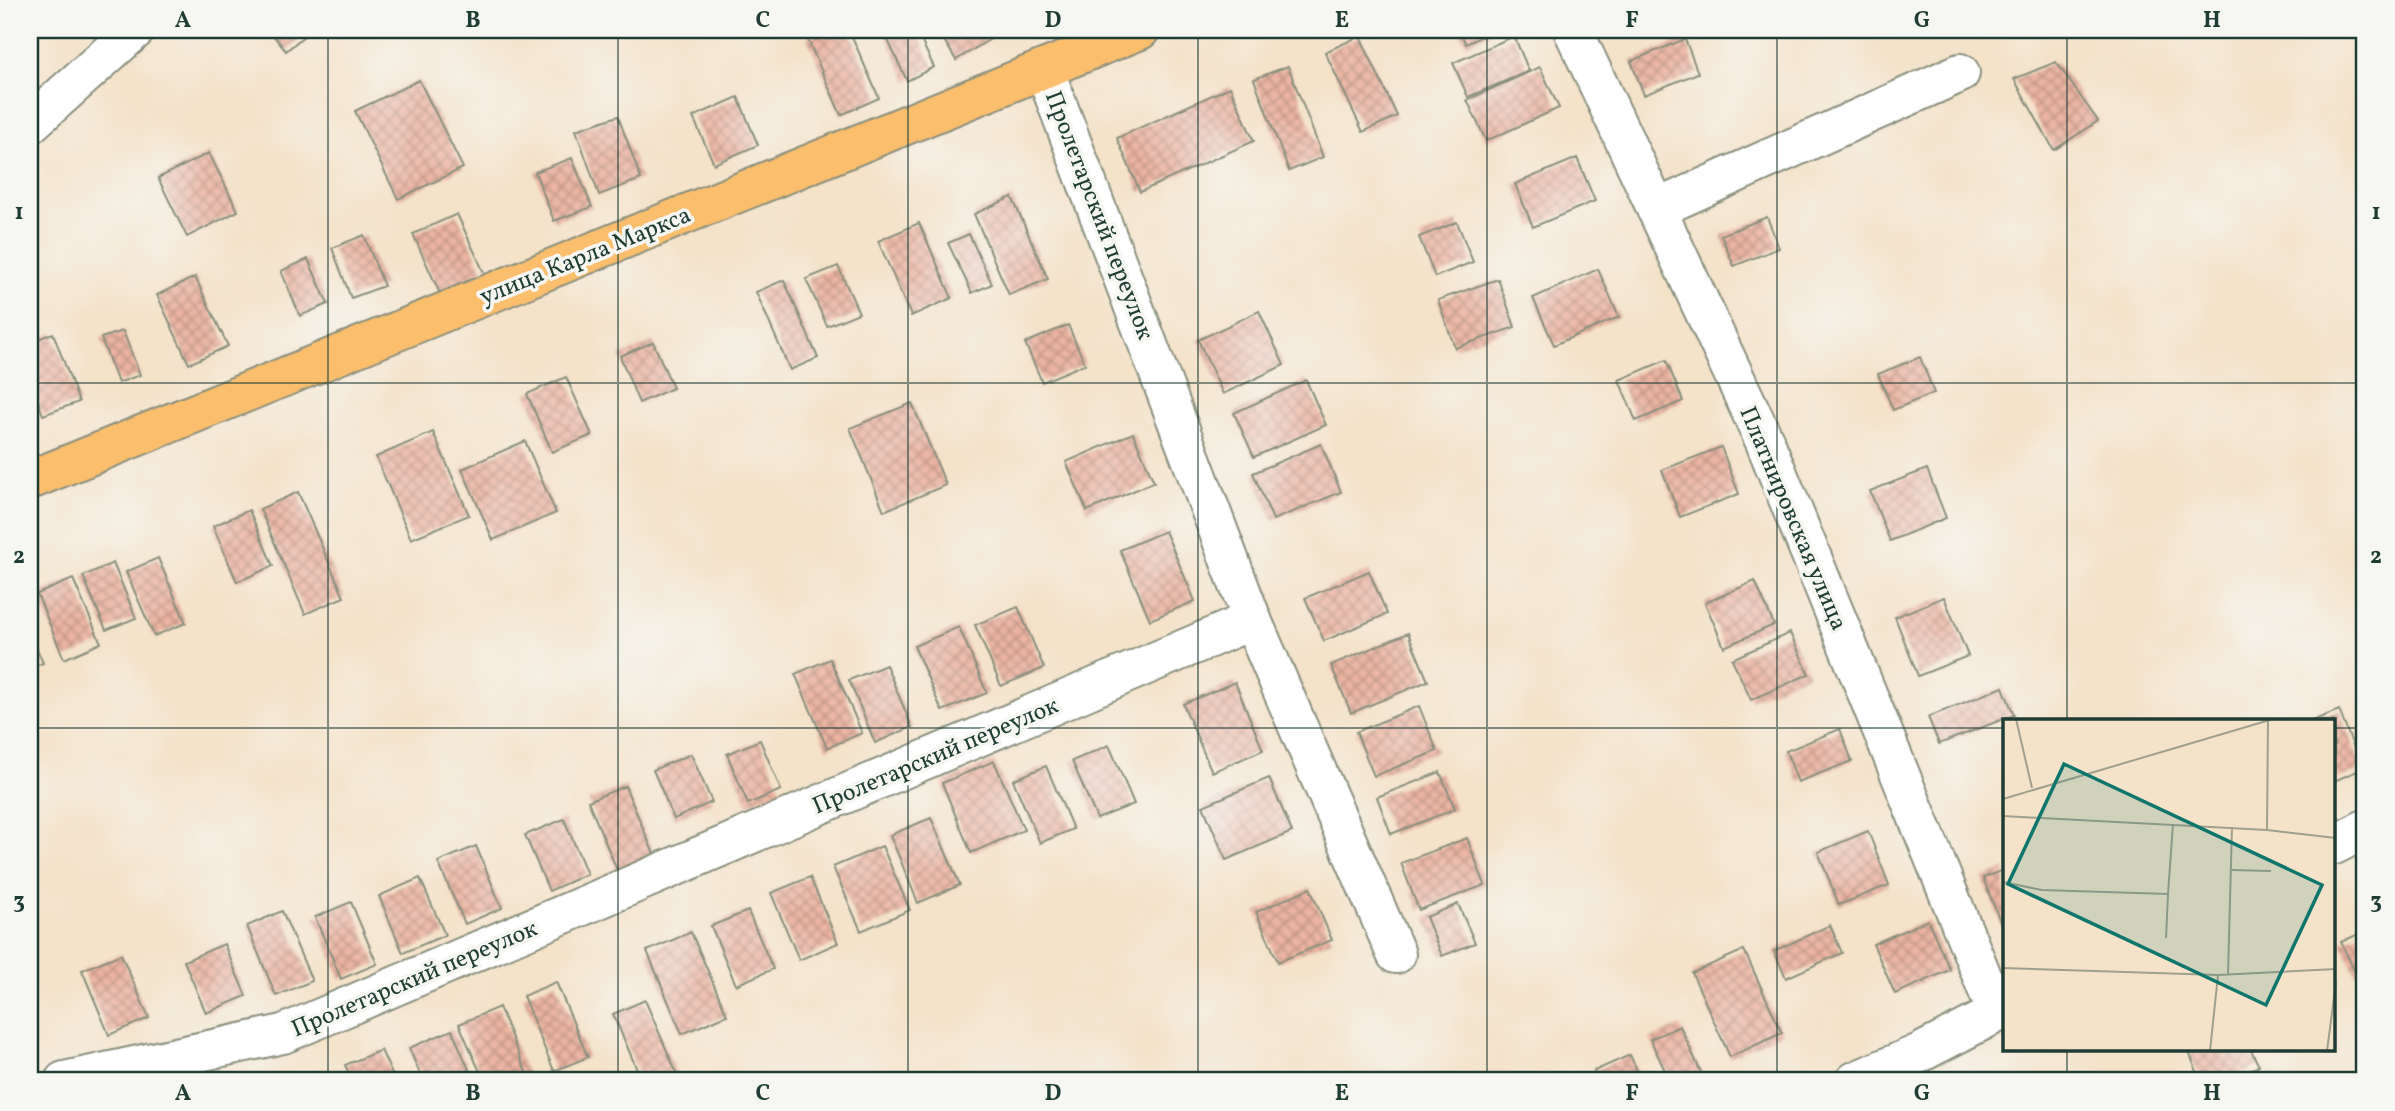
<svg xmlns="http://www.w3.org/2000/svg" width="2395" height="1111" font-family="Vollkorn,serif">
<defs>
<pattern id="building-cross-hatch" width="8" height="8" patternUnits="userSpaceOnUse" patternTransform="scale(1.75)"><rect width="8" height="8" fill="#ecb4a2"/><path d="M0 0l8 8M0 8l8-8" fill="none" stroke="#bf9485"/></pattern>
</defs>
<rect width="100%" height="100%" fill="#f6f6f2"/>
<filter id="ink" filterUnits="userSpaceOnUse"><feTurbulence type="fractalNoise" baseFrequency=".0143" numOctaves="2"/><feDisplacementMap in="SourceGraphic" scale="14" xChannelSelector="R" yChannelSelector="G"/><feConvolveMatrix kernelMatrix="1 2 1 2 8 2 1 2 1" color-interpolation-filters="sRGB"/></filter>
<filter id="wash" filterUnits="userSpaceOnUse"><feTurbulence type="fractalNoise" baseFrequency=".00686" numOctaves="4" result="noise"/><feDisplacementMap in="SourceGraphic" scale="28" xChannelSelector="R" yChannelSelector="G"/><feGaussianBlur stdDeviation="1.57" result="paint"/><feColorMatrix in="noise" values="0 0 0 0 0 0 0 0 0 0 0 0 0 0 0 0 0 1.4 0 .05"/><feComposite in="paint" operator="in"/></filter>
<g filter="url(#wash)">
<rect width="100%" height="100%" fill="#f4e2c9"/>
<g id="blocks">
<g fill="url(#building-cross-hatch)">
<polygon points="269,30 311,30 286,51"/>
<polygon points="825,30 849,30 879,98 841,115 807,38"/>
<polygon points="895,30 916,30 934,67 907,81 885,34"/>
<polygon points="938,30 987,30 992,38 956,60"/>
<polygon points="1459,30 1495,30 1466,44"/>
<polygon points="1613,30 1636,30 1616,38"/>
<polygon points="1360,36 1397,116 1363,132 1325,52"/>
<polygon points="1514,36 1529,71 1468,97 1453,63"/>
<polygon points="1685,39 1698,73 1644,95 1631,61"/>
<polygon points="2056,62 2098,121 2054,150 2014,79"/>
<polygon points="1288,66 1323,157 1289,171 1254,79"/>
<polygon points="1540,67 1559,108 1486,141 1467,100"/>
<polygon points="419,80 463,168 398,199 355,111"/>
<polygon points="1230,87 1254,141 1140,192 1117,138"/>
<polygon points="738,97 758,145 714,164 693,117"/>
<polygon points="618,116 641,179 599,195 576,130"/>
<polygon points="209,153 238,211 187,237 158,178"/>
<polygon points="572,158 592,207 554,221 535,172"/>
<polygon points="1577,158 1595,201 1533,227 1515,184"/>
<polygon points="1012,197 1048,279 1009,295 974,214"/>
<polygon points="457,214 486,277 441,296 413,234"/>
<polygon points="1767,217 1779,248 1734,266 1721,235"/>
<polygon points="1457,222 1473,262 1435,277 1419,237"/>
<polygon points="919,223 952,298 911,316 878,241"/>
<polygon points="969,234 992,284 972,293 948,243"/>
<polygon points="364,235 384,286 351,298 332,248"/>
<polygon points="308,259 328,304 300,316 281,271"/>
<polygon points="838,266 859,313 827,326 806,279"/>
<polygon points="1598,269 1619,317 1554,345 1533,298"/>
<polygon points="195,277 228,346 189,364 157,295"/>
<polygon points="1498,279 1515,327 1455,348 1438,300"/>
<polygon points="784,280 818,358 790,370 756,292"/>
<polygon points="1259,311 1284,365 1223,394 1198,340"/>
<polygon points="1068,325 1085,364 1042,382 1025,343"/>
<polygon points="123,331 140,375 118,383 101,338"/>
<polygon points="53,333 79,402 43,415 30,379 30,342"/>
<polygon points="653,342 673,388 639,403 620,356"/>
<polygon points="1920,357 1934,393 1893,410 1878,374"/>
<polygon points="1666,360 1683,401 1636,421 1619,380"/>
<polygon points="566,377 592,435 552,452 527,394"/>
<polygon points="1306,380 1326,425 1254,457 1234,413"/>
<polygon points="912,403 946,485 884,511 850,428"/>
<polygon points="433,432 469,515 411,539 376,457"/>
<polygon points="1133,433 1154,482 1087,511 1066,462"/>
<polygon points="525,441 556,513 493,540 462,469"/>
<polygon points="1321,444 1341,492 1273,520 1253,473"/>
<polygon points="1721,447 1739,494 1680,517 1662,470"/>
<polygon points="1927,469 1946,518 1890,541 1870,491"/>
<polygon points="298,492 344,597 305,614 260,509"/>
<polygon points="249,510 273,566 237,582 213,526"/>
<polygon points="1165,531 1195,601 1150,620 1120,550"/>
<polygon points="158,558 186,623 154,636 126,572"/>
<polygon points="113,563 136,618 106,630 83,576"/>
<polygon points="1369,571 1387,614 1324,641 1305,598"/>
<polygon points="73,579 101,643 64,659 37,594"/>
<polygon points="1755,581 1774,625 1724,647 1705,603"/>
<polygon points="1944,597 1968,656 1918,676 1895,617"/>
<polygon points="1018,607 1044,668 1001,686 975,625"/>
<polygon points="959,627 987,693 942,711 914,646"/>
<polygon points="30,633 43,663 30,668"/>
<polygon points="1408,633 1428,681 1351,713 1331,665"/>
<polygon points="1790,633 1809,674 1751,700 1732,659"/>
<polygon points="830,659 862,733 827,748 795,674"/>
<polygon points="886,665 912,727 875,743 849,680"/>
<polygon points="1235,682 1263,750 1212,772 1183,704"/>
<polygon points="2003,687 2014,715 1939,744 1928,717"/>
<polygon points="1419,706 1437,751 1374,776 1356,732"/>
<polygon points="2339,710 2362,769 2334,781 2334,721 2312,721"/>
<polygon points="1840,729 1852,761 1798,782 1786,751"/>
<polygon points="760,740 781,790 748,804 727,754"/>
<polygon points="1109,745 1134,804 1097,819 1072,761"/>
<polygon points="691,754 712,802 674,819 653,770"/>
<polygon points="994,761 1024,830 971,853 942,783"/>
<polygon points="1046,766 1073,829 1040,843 1013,780"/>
<polygon points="1440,772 1455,809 1391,834 1377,797"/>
<polygon points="1269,778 1292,832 1226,860 1203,806"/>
<polygon points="625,786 654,854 617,870 588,801"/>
<polygon points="931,818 960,885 918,903 890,835"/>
<polygon points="564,819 587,874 549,891 525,835"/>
<polygon points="1868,831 1889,885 1839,905 1818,852"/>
<polygon points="1467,838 1485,885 1419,910 1401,863"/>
<polygon points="476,846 502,908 465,924 438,862"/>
<polygon points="882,846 910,910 861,931 833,867"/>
<polygon points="2005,869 2005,934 1983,878"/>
<polygon points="810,877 838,943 799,960 771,893"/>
<polygon points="420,878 445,935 403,953 379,896"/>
<polygon points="1310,888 1332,940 1278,962 1256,912"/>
<polygon points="351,902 377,964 341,979 315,917"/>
<polygon points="1458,904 1475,943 1442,956 1426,917"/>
<polygon points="282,911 312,981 276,996 247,926"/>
<polygon points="748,911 773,969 736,985 711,926"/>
<polygon points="1928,920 1950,970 1895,994 1873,944"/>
<polygon points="1830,925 1842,953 1786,978 1774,951"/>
<polygon points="2365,931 2365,994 2341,942"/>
<polygon points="691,932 727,1015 682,1034 647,951"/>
<polygon points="224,944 246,996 206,1013 184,961"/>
<polygon points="1744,950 1782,1033 1730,1057 1692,973"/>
<polygon points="121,954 149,1018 109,1035 82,970"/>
<polygon points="556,982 588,1057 554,1071 523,996"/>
<polygon points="645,1000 680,1081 642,1081 613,1014"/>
<polygon points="499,1007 529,1079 523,1081 484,1081 459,1024"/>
<polygon points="1680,1026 1705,1081 1670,1081 1650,1039"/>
<polygon points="452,1030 474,1081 423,1081 409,1048"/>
<polygon points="381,1050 395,1081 352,1081 345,1065"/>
<polygon points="2188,1050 2251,1050 2259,1066 2224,1081 2201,1081"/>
<polygon points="1630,1055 1642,1081 1598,1081 1594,1071"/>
<polygon points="319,1073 322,1081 300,1081"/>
</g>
</g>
</g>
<g filter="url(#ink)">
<use href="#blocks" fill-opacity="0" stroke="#8a907e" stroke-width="2"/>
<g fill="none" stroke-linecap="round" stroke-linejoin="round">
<g stroke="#8a907e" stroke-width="42">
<g id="minor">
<polyline points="1573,30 1765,442 1997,1013"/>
<polyline points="30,124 135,30"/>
<polyline points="1656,209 1960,73"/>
<polyline points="1252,620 1396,954"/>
<polyline points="2334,845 2365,829"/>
<polyline points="64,1081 283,1034 1252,620 1044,69"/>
<polyline points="1855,1081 1920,1053 2005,1009"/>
</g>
</g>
<g stroke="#8a907e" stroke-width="42">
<polyline id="major" points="30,480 1140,30"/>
</g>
<use href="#minor" stroke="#fff" stroke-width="38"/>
<use href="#major" stroke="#fabe6d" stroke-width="38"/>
</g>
</g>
<path fill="none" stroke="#1f3d34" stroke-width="2" stroke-opacity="0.55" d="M328 30V1081M618 30V1081M908 30V1081M1198 30V1081M1487 30V1081M1777 30V1081M2067 30V721M30 383H2365M30 728H2005M2334 728H2365M2067 1050V1081"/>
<g text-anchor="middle" stroke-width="7" stroke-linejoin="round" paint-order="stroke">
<g font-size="24" fill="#1f3d34" stroke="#f6f6f2">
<text transform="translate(1100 215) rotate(69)" y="8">Пролетарский переулок</text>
<text transform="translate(585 255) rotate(-22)" y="8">улица Карла Маркса</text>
<text transform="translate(1794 518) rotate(67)" y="8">Платнировская улица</text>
<text transform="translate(935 755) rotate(-23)" y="8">Пролетарский переулок</text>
<text transform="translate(414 978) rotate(-23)" y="8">Пролетарский переулок</text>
</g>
</g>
<g transform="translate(2003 719)">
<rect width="332" height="332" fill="#f4e2c9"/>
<path fill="none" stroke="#9fa08d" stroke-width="2" d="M13 0 29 69M0 80 270 0M0 97 264 111 333 119M264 111 265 2M229 151 268 152M0 163 39 171 165 175 170 105M163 219 165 175M0 249 215 256 333 250M225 255 229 108M207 332 215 256M324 332 333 263"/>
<path fill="#0f766e" fill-opacity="0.15" stroke="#0f766e" stroke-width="3.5" d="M61 45 319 166 263 286 5 165Z"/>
<rect width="332" height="332" fill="none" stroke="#1f3d34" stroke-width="3.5"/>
</g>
<rect width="2395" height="1111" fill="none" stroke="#f6f6f2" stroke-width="77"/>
<rect x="38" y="38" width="2318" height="1034" fill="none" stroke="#1f3d34" stroke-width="2.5"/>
<g font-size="23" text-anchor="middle" font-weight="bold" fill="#1f3d34">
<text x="183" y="27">A</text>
<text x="473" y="27">B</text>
<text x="763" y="27">C</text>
<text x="1053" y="27">D</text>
<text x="1342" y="27">E</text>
<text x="1632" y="27">F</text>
<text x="1922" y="27">G</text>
<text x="2212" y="27">H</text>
<text x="19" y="219">1</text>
<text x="2376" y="219">1</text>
<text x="19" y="563">2</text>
<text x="2376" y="563">2</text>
<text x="19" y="908">3</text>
<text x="2376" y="908">3</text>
<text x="183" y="1100">A</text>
<text x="473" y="1100">B</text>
<text x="763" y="1100">C</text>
<text x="1053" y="1100">D</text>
<text x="1342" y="1100">E</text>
<text x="1632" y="1100">F</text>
<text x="1922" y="1100">G</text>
<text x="2212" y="1100">H</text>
</g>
</svg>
